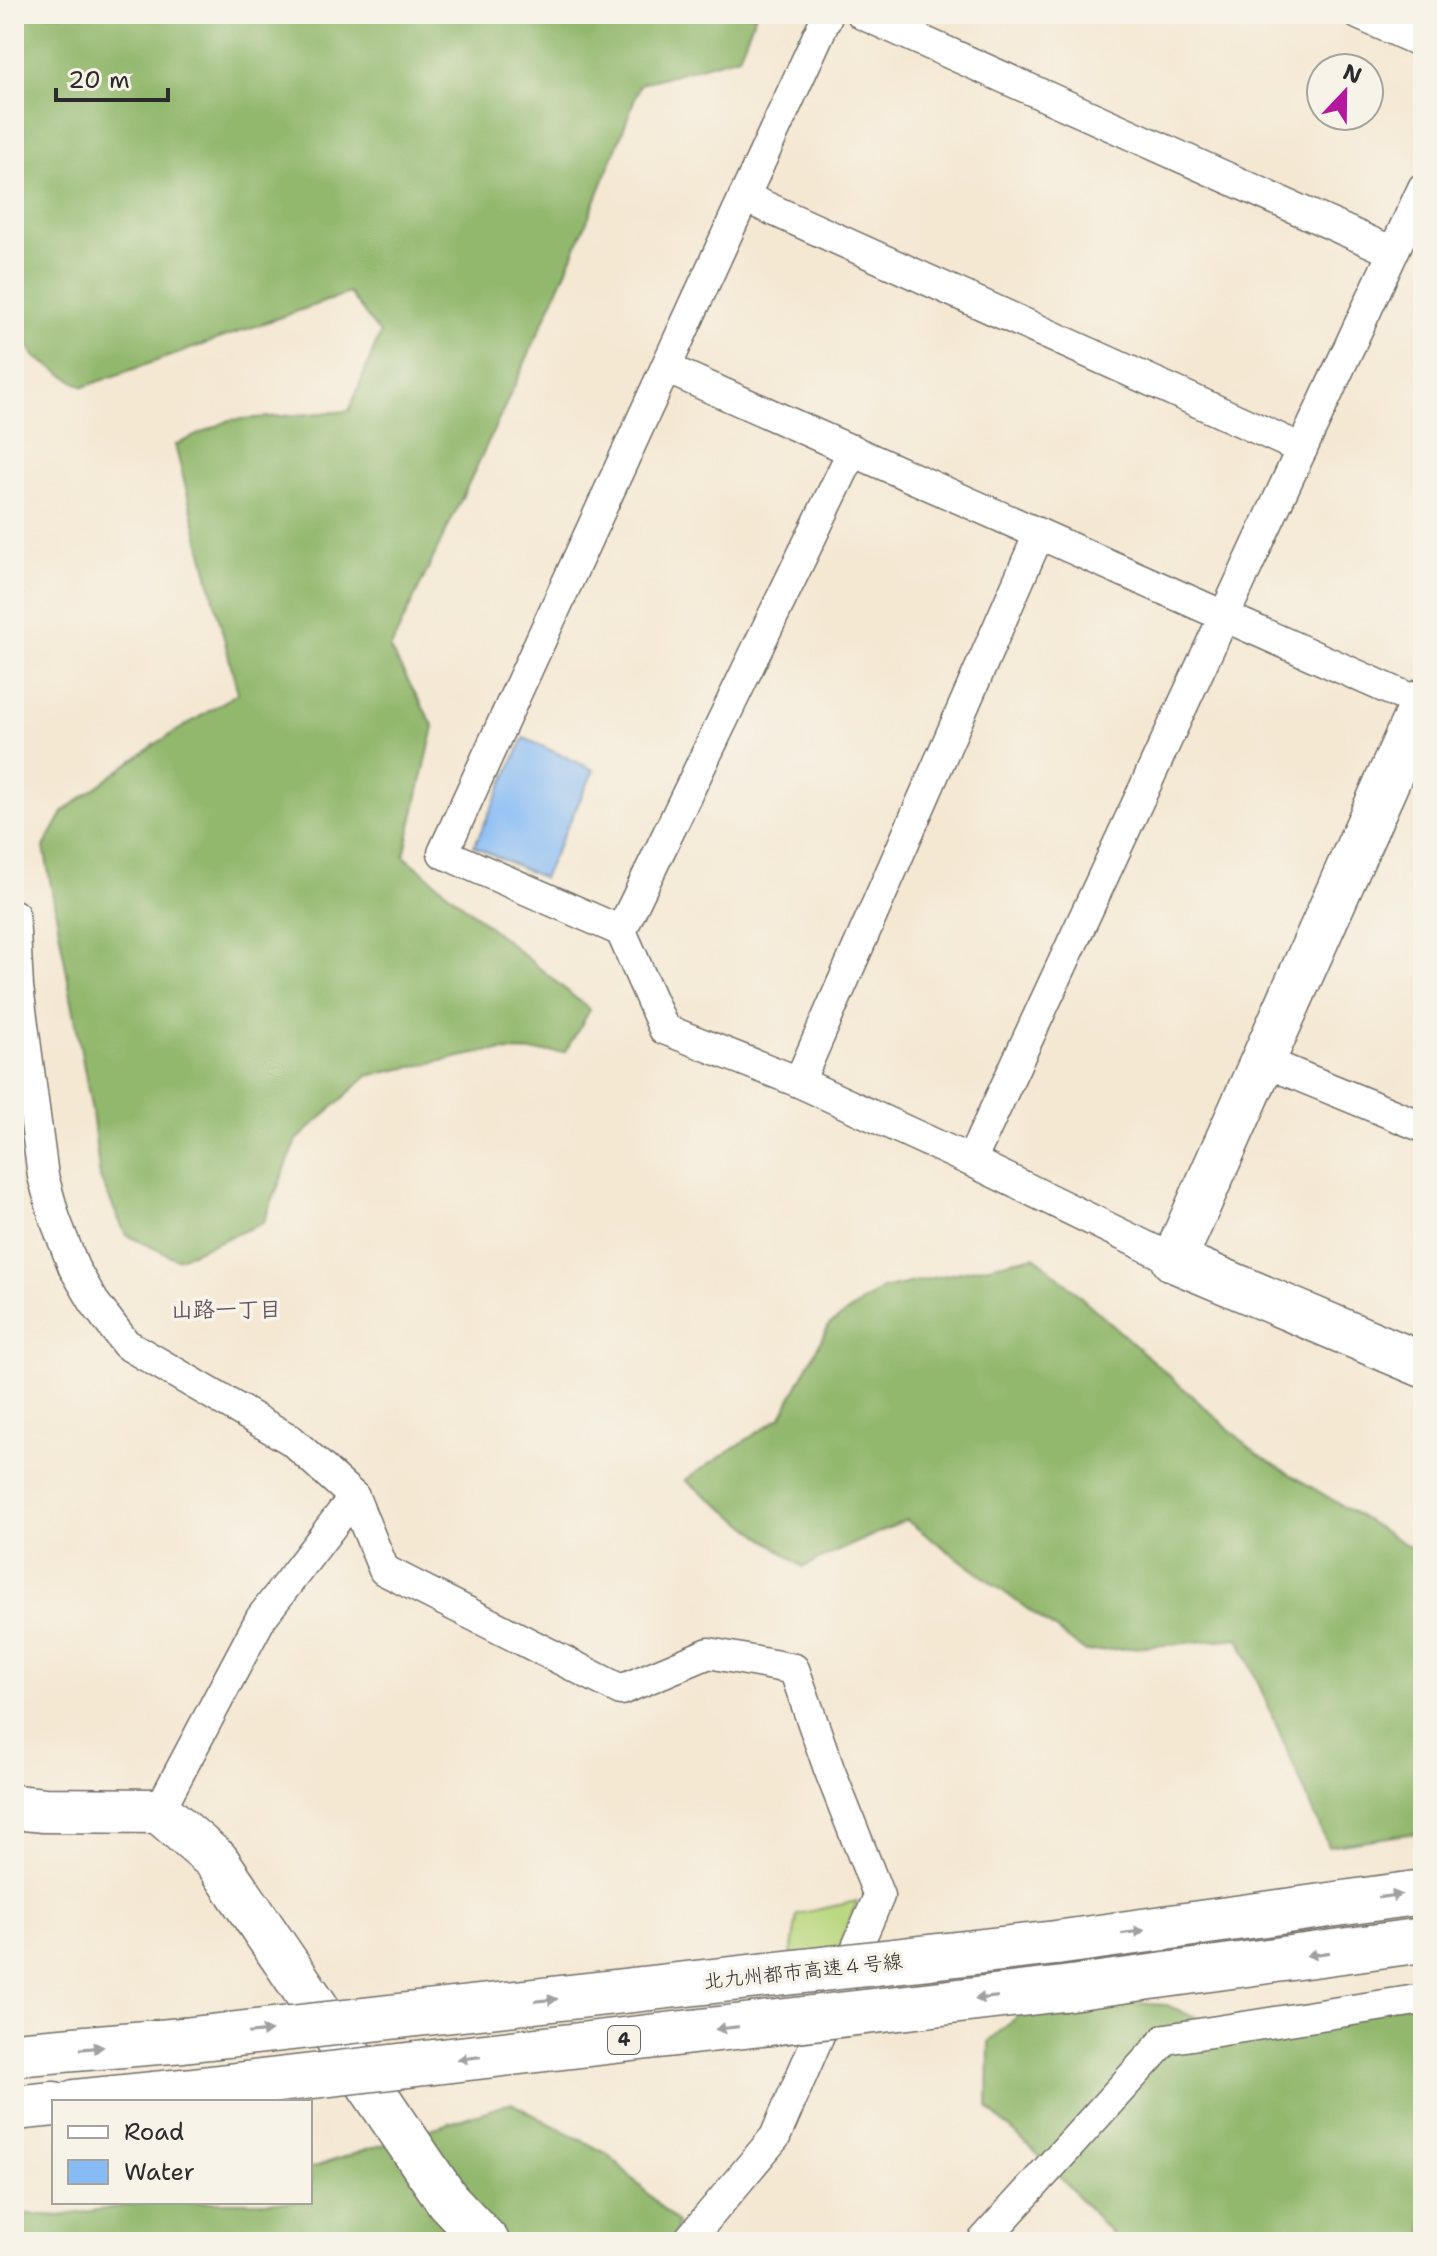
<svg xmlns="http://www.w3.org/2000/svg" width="1437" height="2256" font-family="'Shantell Sans','Klee One',sans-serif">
<rect width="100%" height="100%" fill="#f7f3e8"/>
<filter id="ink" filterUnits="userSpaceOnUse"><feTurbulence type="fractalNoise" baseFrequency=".0125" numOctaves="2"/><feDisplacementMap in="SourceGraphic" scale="16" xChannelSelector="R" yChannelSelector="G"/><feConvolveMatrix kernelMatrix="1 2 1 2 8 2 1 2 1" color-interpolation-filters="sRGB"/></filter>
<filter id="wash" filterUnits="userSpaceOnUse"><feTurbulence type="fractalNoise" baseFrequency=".006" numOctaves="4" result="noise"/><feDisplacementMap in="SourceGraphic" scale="32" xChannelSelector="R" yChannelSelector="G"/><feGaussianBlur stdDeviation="1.8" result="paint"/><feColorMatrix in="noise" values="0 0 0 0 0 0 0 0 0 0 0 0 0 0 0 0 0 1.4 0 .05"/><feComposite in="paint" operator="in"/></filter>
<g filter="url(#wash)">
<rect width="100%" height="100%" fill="#f4e8d3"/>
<polygon fill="#b9d77e" stroke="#728154" stroke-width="2" points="857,1901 834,1964 788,1978 797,1914"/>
<g fill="#92b86d" stroke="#5e724c" stroke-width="2">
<path d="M14 14H756L739 56 640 84C571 278 478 462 390 649L434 727 404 856 590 1010 565 1052 490 1051 367 1076 297 1140 263 1223 177 1259 126 1235 100 1178 92 1112 44 847 64 811 154 745 238 693 175 445 230 420 349 411 380 334 349 293 83 387 35 357 14 322Z"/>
<polygon points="1035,1256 1257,1454 1423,1555 1423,1832 1328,1846 1239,1638 1086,1652 906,1520 803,1567 685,1480 781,1417 829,1325 882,1289"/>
<polygon points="1423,1984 1423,2242 1119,2242 1052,2168 988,2108 989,2041 1024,2011 1090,2000 1166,2005 1218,2026"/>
<polygon points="511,2103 608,2154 677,2223 673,2242 14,2242 14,2213 60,2216 148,2202 310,2202 310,2168"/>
</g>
<polygon fill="#87bbf5" stroke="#597390" stroke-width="2" points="524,738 594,770 543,878 474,846"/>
</g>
<g filter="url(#ink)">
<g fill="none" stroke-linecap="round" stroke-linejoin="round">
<g stroke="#716d66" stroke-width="33">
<g id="street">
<polyline points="862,14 1393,252"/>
<polyline points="1358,14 1423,43"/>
<polyline points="744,197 1302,449"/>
<polyline points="666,368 1422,704"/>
<polyline points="853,450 621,931 664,1029 799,1082 971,1161 1174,1260"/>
<polyline points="14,915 18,987 43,1176 55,1219 74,1268 94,1302 126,1344 291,1440 354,1497 384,1570 621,1690 709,1653 794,1669 829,1769 879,1896 775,2137 687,2242"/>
<polyline points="621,931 443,853 828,14"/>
<polyline points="1263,1061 1423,1127"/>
<polyline points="799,1082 1039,534"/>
<polyline points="971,1161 1423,188"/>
<polyline points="159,1811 261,1618 354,1497"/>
<polyline points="982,2242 1166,2039 1423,1999"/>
</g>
</g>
<g stroke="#716d66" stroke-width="47">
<g id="secondary">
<polyline points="1423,701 1174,1260 1423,1365"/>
<polyline points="14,1807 44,1810 159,1811 217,1861 448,2201 487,2242"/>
</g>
</g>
<g stroke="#716d66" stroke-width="47">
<g id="highway">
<polyline points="1056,1943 1423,1892"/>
<polyline points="1063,1989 1423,1940"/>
<polyline points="14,2054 183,2040"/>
<polyline points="75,2102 184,2091"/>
<polyline points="14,2108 54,2104"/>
</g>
</g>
<use href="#street" stroke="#fff" stroke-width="30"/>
<use href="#secondary" stroke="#fff" stroke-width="44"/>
<use href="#highway" stroke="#fff" stroke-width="44"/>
<g stroke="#716d66" stroke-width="47" stroke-linecap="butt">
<g id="highway-bridge">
<polyline points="183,2040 1056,1943"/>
<polyline points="184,2091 1063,1989"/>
</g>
</g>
<use href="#highway-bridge" stroke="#fff" stroke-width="44"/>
</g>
<defs><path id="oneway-solid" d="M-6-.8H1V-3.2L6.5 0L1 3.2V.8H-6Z" transform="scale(2)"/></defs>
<g fill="#a0a0a0">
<use href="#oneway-solid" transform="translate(1390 1896) rotate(-8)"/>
<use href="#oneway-solid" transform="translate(1133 1932) rotate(-8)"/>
<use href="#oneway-solid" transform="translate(1318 1954) rotate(172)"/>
<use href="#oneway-solid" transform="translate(986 1998) rotate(173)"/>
<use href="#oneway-solid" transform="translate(546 2000) rotate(-6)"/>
<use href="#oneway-solid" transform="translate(727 2028) rotate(173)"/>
<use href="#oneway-solid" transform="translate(260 2032) rotate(-6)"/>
<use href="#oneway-solid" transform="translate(92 2048) rotate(-5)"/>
<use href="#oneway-solid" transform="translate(469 2058) rotate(173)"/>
</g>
</g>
<g text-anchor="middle" stroke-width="7" stroke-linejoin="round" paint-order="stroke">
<rect fill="#f7f3e8" stroke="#686764" stroke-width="2" x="608" y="2026" width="32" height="28" rx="6"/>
<g font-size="18" font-weight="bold" fill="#2b2b2b">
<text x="624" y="2046">4</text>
</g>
<g font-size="20" fill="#2b2b2b" stroke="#f7f3e8">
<text transform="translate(803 1971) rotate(-6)" y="7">北九州都市高速４号線</text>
</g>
<g font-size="22" font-weight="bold" fill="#66535e" stroke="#f7f3e8">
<text x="226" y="1317">山路一丁目</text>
</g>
</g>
<rect width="1437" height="2256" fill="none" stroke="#f7f3e8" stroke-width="48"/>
<rect x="52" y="2100" width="260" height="104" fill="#f7f3e8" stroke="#a5a39c" stroke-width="2"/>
<rect x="68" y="2126" width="40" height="12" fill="#ffffff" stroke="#a5a39c" stroke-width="2"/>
<text x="124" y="2140" font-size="24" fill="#2b2b2b">Road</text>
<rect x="68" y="2160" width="40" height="24" fill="#87bbf5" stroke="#a5a39c" stroke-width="2"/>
<text x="124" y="2180" font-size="24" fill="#2b2b2b">Water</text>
<g transform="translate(1345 92) rotate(22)"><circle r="38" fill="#f7f3e8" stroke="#a5a39c" stroke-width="2"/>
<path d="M0-6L14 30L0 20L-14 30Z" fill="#b5179e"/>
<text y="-12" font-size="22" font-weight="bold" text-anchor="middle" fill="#2b2b2b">N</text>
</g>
<path d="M56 88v12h112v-12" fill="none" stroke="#2b2b2b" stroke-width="4"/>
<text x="68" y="88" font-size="24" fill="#2b2b2b" stroke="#f7f3e8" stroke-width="6" paint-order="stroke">20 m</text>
</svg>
